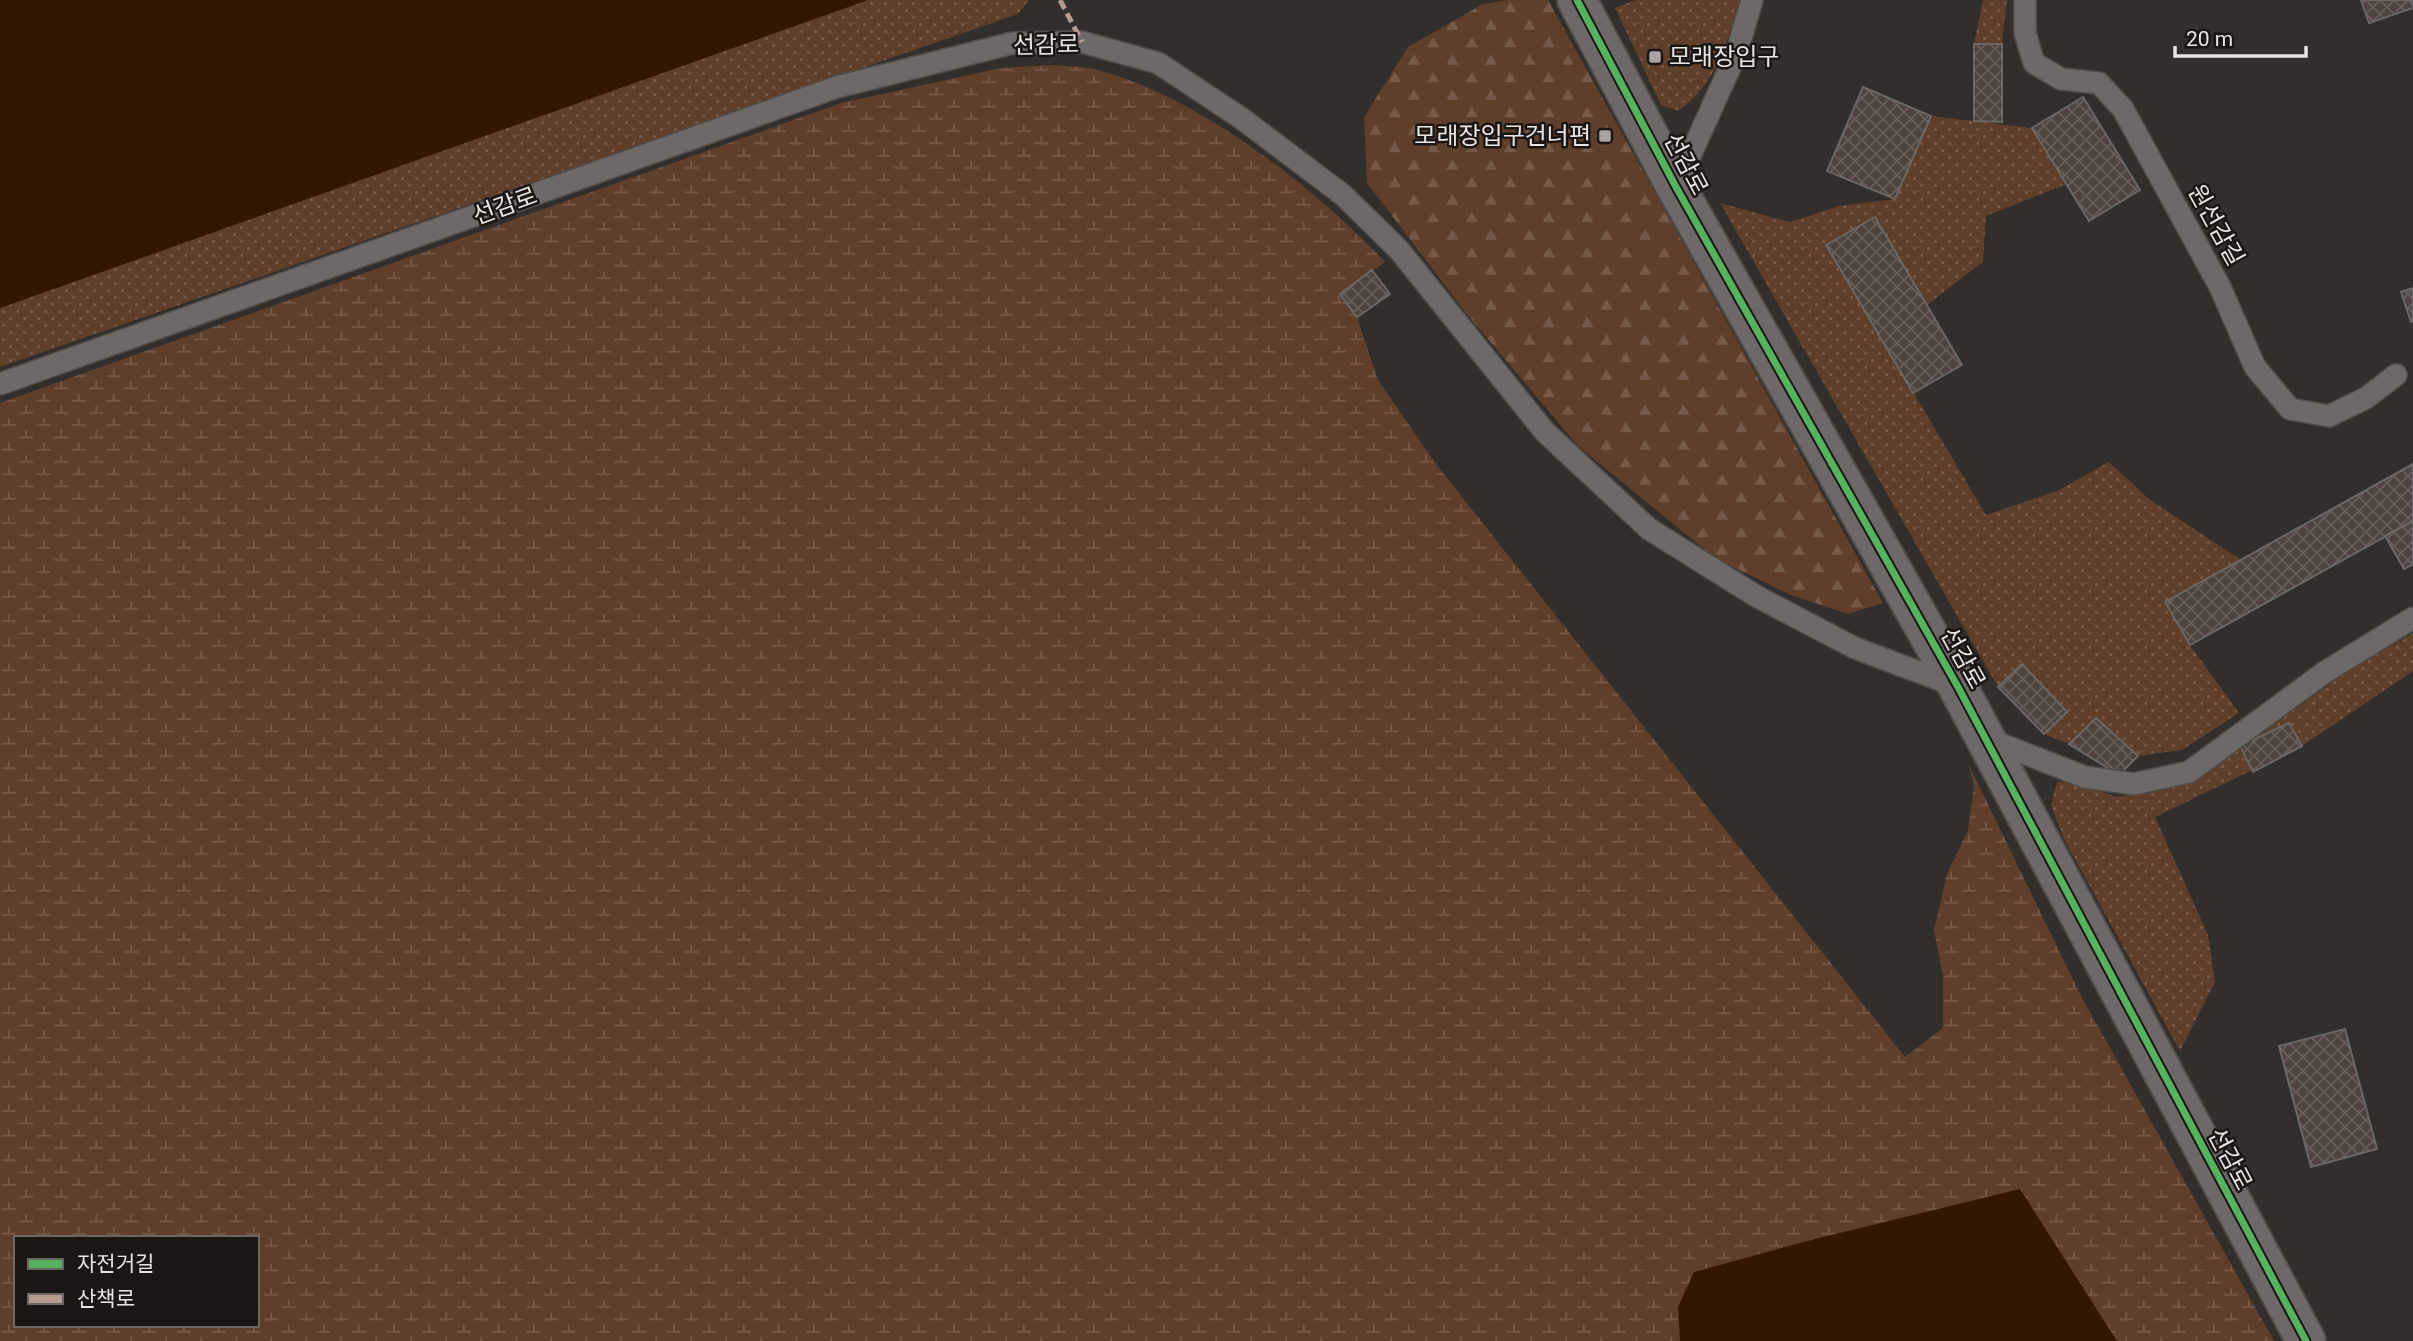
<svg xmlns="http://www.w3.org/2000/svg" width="2413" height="1341" font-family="Roboto,'Noto Sans KR',sans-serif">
<defs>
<pattern id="grass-dots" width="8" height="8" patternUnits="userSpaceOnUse" patternTransform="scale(1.75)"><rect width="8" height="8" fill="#5f3e2a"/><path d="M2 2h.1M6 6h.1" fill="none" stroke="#765a49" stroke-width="1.8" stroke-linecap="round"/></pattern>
<pattern id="forest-firs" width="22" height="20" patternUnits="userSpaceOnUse" patternTransform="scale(1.75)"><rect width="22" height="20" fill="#5f3e2a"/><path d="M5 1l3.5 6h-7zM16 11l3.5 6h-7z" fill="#765a49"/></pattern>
<pattern id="wetland-marsh" width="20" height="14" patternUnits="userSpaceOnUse" patternTransform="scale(1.75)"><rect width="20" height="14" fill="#5f3e2a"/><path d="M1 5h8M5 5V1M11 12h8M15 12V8" fill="none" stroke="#765a49"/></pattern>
<pattern id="building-cross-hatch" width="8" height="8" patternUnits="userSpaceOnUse" patternTransform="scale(1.75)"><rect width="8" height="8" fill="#4e433d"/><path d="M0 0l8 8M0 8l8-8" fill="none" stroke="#685e59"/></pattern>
</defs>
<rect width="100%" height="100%" fill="#322e2c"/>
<g fill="url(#grass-dots)">
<polygon points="868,0 1029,0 1018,14 0,367 0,308"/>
<path d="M1636 0H1740C1728 41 1715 86 1678 111L1661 105 1615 8Z"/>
<polygon points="1983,0 2007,0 2002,44 1974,44"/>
<polygon points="1931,116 2032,128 2067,184 1986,216 1983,262 1927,305 1875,217 1826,245 1986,515 2057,491 2109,462 2149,499 2241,560 2165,602 2190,645 2239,713 2182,750 2138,756 2069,744 2044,734 1998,687 1720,203 1790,222 1839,206 1895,199"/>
<polygon points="2413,633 2413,671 2302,746 2155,817 2208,935 2215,982 2180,1051 2064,839 2051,805 2057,782 2072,781 2116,797 2164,790 2205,774 2345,673"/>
</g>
<polygon fill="url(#forest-firs)" points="1507,0 1548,0 1883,603 1848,614 1791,595 1715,558 1578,446 1466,313 1367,183 1364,117 1408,47 1483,4"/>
<path fill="url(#wetland-marsh)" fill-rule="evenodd" d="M1051 65C1065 66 1080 66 1094 69 1195 94 1315 187 1385 262L1340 294 1357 317 1378 380 1436 464 1905 1057 1943 1028V975L1934 930 1947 874 1968 830 1974 786 1969 765 2082 998 2274 1341H0V403L841 103 1001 68ZM16 1238H257V1325H16Z"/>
<g fill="#341604">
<polygon points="0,0 868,0 0,308"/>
<polygon points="2020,1189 2117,1341 1680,1341 1678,1307 1694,1272 1815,1239"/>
</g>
<g fill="url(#building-cross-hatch)" stroke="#6a6765" stroke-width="2">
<polygon points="2361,0 2413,0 2413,8 2369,23"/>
<polygon points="1974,44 2002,44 2002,122 1974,121"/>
<polygon points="1863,87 1931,116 1895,199 1827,171"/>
<polygon points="2083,97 2140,190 2089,221 2032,128"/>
<polygon points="1875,217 1962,365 1913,393 1826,245"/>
<polygon points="1372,270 1390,294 1357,317 1340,294"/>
<polygon points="2413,288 2413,321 2411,322 2401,292"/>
<polygon points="2413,464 2413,521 2190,645 2165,602"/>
<polygon points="2413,521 2413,564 2404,569 2385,536"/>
<polygon points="2022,664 2067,712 2044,734 1998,687"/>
<polygon points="2096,718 2138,756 2119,775 2069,744"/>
<polygon points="2289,723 2302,746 2253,772 2240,746"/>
<polygon points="2345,1029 2377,1149 2311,1167 2279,1046"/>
</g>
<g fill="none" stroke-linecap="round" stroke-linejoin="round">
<g stroke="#4f4c4a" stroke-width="24">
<g id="lane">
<polyline points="2025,0 2025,33 2034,63 2061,79 2099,83 2123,109 2220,287 2255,367 2290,409 2329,416 2366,398 2396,375"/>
<polyline points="1676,187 1737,52 1752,0"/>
<polyline points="0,384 837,87 1013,43 1082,42 1158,63 1241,118 1343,195 1399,250 1545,432 1649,529 1756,596 1855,648 1956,686"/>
<polyline points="1988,739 2085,777 2134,784 2189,772 2325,672 2413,618"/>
</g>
</g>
<g stroke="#4f4c4a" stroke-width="42">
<polyline id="secondary" points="1577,0 1676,187 1958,687 2306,1341"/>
</g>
<use href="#lane" stroke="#6c6968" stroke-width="21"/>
<use href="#secondary" stroke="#6c6968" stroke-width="38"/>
<polyline stroke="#b69a8f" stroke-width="5" stroke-dasharray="10 5" stroke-linecap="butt" points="1060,0 1082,42"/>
<g stroke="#1a1614" stroke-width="11">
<polyline id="cycleway" points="1577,0 1676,187 1958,687 2306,1341"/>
</g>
<use href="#cycleway" stroke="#56b35d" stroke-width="7"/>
</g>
<g fill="#a9a4a2" stroke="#1a1614" stroke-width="2.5">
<rect x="1648" y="50" width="14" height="14" rx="3.5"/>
<rect x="1598" y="129" width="14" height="14" rx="3.5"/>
</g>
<g text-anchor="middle" stroke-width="5" stroke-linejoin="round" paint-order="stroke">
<g font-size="24" fill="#e9e4e1" stroke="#1a1614">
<text transform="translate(1046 45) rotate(-1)" y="8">선감로</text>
<text transform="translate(1686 164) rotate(62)" y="8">선감로</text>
<text transform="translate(505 206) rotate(-20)" y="8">선감로</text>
<text transform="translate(2216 225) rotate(61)" y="8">원선감길</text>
<text transform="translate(1963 658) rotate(61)" y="8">선감로</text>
<text transform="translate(2230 1159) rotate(62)" y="8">선감로</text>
</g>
<g font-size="24" fill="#e9e4e1" stroke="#1a1614" text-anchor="start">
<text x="1669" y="65">모래장입구</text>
<text x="1591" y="144" text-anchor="end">모래장입구건너편</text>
</g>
</g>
<rect x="14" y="1236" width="245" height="91" fill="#1a1614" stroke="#6d6866" stroke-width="2"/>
<rect x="28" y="1259" width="35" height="10" fill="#56b35d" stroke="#6d6866" stroke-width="2"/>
<text x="77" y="1271" font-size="21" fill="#e9e4e1">자전거길</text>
<rect x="28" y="1294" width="35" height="10" fill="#b69a8f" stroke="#6d6866" stroke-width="2"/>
<text x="77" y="1306" font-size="21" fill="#e9e4e1">산책로</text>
<path d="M2175 46v10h131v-10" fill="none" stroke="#e9e4e1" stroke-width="3.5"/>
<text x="2186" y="46" font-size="21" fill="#e9e4e1" stroke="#1a1614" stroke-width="5" paint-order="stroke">20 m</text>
</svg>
